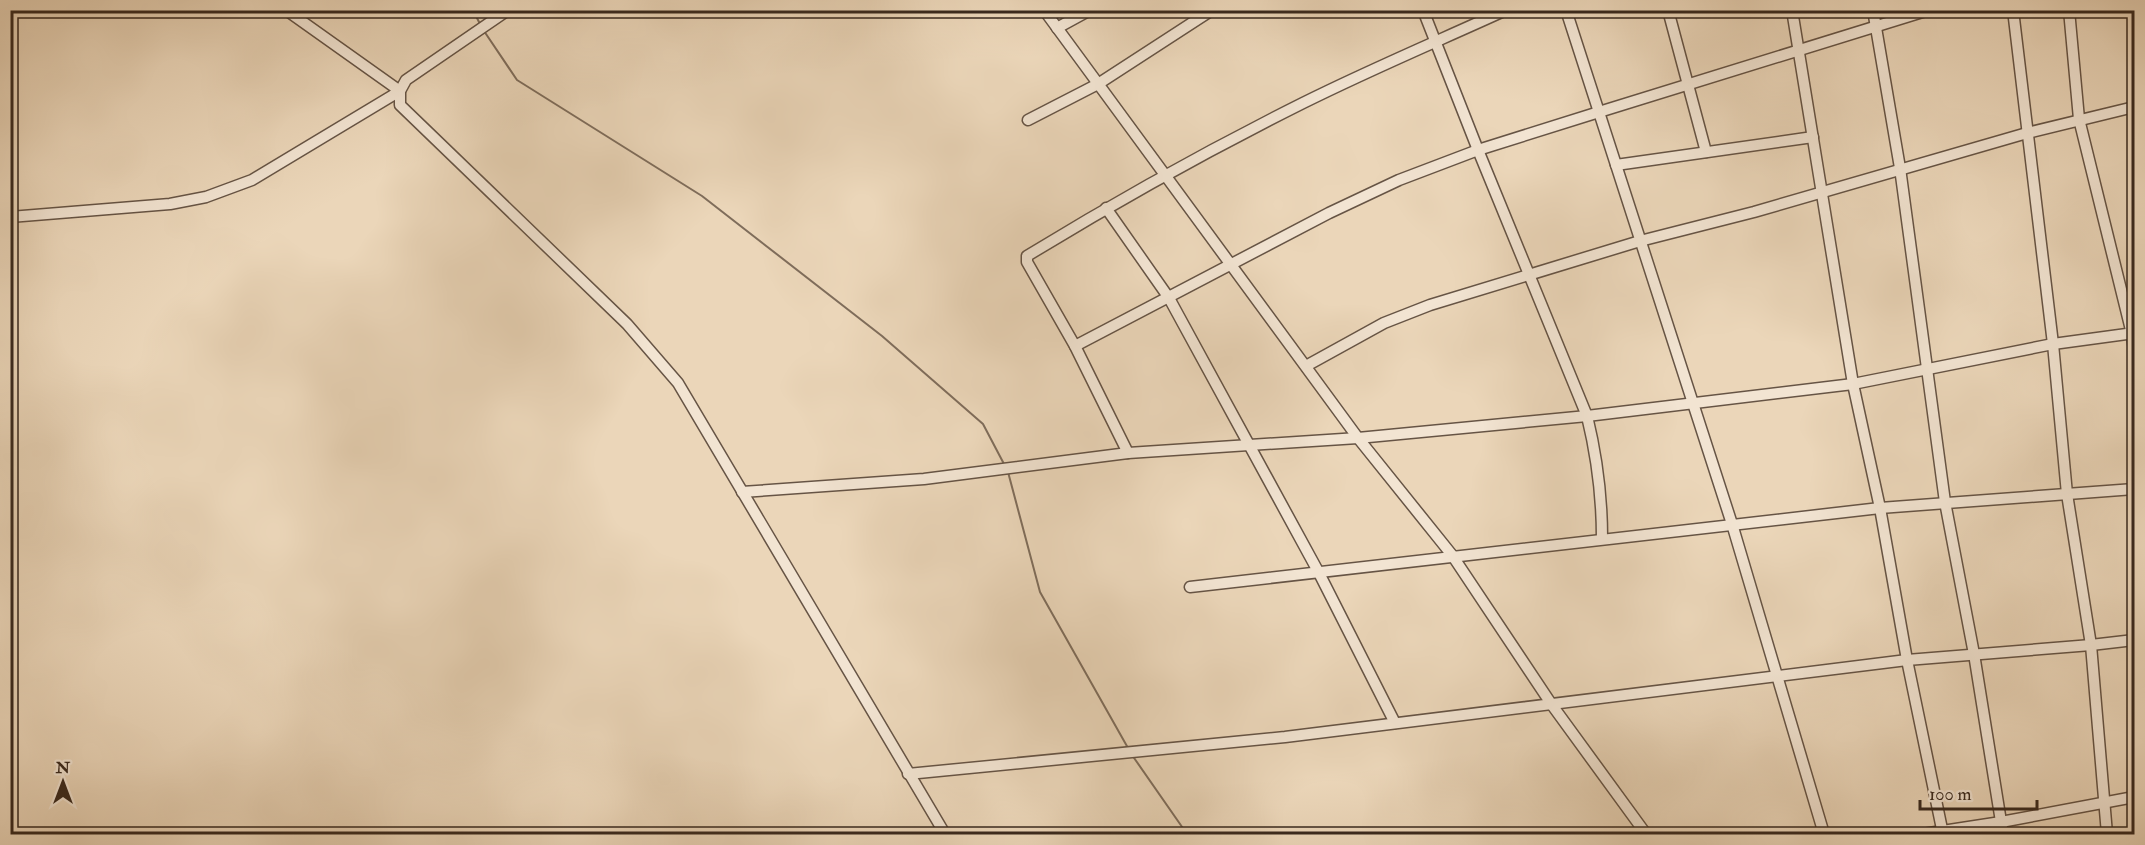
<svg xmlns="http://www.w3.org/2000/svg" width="2145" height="845" font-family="'IM FELL Double Pica',serif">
<rect width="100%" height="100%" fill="#ebd6b9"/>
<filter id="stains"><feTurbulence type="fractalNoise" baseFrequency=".00333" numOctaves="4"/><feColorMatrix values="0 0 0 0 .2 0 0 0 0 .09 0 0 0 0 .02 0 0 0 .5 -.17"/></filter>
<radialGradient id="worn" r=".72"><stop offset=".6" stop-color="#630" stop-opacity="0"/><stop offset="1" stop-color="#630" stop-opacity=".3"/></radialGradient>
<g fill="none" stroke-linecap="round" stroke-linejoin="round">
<g stroke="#7f6d5b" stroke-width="2">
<polyline points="473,10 480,24"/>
<polyline points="484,31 517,80 702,196 882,336 983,424 1004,464"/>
<polyline points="1008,472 1040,592 1128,748"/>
<polyline points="1132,755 1187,834"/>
</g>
<g stroke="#665445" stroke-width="13">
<g id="minor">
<polyline points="508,10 406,80 400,91 400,105 627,324 678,383 945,834"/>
<polyline points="1044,10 1358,438 1452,555 1552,705 1646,834"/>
<path d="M1423 10 1478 150 1587 416C1597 457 1602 496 1602 538"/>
<polyline points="1566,10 1732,524 1824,834"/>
<polyline points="1668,10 1706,152"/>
<polyline points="1792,10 1853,384 1880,508 1907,660 1943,834"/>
<polyline points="1873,10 1900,168 1945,502 1974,654 2003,834"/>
<polyline points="2013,10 2053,344 2067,494 2091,645 2107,834"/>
<polyline points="2069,10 2079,119 2132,334 2134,350"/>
<polyline points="1057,28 1090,10"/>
<polyline points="1028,120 1098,84 1212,10"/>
<polyline points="1616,165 1813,137"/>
<polyline points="1106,208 1169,298 1319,573 1395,723"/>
<polyline points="10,217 170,204 206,197 252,180 400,91 286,10"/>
<polyline points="1075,346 1329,213 1399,180 1478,150 1599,112 1929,10"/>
<polyline points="1306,366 1384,323 1430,305 1640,241 1754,212 2027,133 2134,107"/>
<path d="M1128 453 1075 346 1027 262V256C1117 201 1209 150 1303 103 1369 70 1438 41 1506 10"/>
<polyline points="742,492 924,479 1128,453 1358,438 1587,416 1853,384 2053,344 2134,333"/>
<polyline points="1190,587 1880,508 2134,489"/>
<polyline points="908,774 1285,737 1907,660 2091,645 2134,640"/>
<polyline points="1923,834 2001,822 2134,797"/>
</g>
</g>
<use href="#minor" stroke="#f2e4d2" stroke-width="10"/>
</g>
<rect width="2145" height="845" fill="none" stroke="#ebd6b9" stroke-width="36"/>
<rect x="12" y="12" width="2121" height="821" fill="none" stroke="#39291e" stroke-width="3"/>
<rect x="18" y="18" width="2109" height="809" fill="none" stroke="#39291e" stroke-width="1.5"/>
<g transform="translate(63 782)" stroke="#f2e4d2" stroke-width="4.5" paint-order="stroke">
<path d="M0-4.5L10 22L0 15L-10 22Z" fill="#39291e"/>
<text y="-9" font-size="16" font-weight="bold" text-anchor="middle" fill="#39291e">N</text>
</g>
<path d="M1920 800v9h117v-9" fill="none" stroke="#39291e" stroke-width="3"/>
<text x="1929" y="800" font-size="18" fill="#39291e" stroke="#f2e4d2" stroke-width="4.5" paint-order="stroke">100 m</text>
<rect width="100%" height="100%" filter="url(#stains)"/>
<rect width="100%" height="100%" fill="url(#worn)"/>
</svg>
